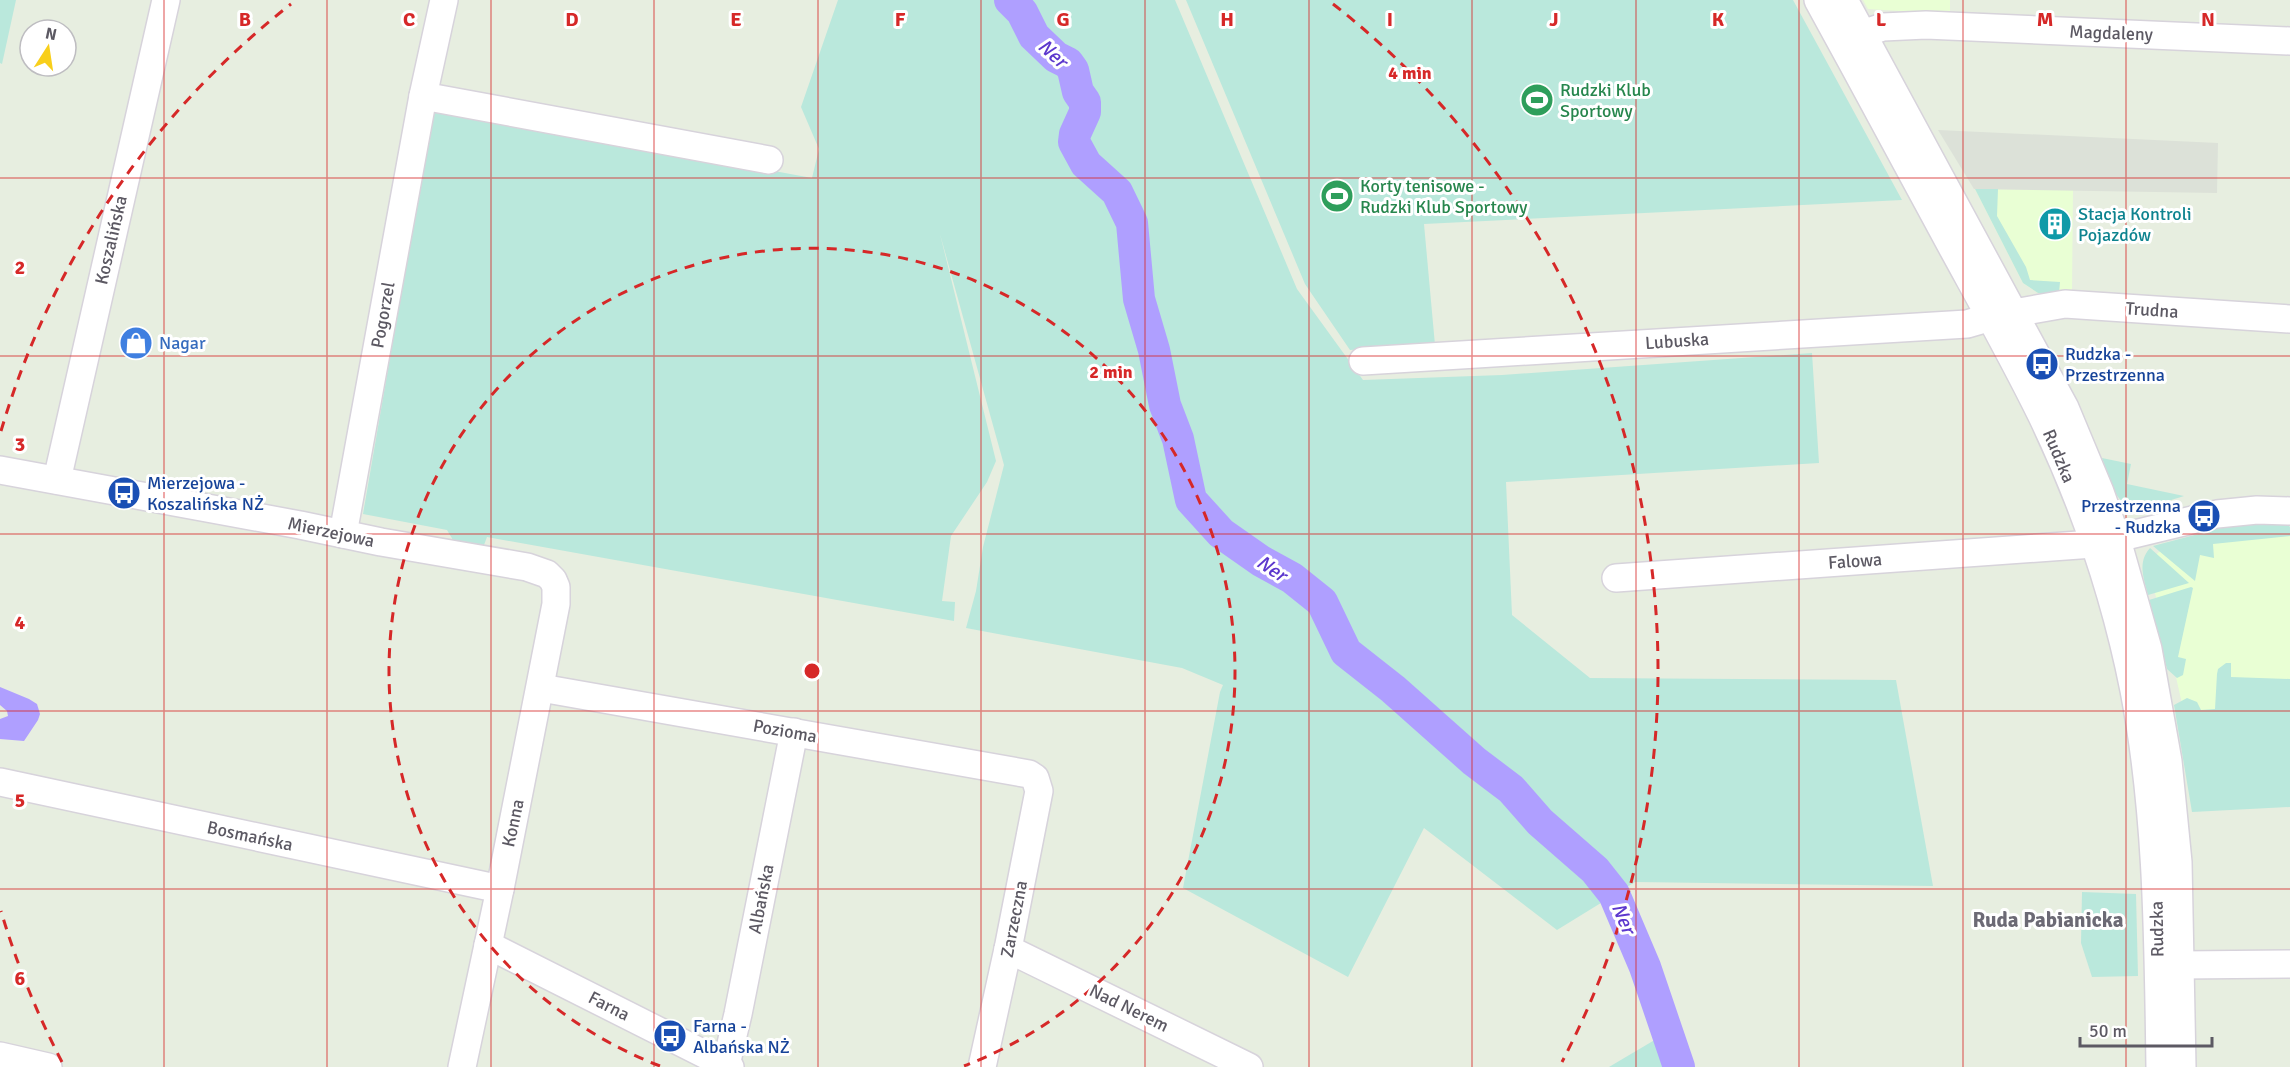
<svg xmlns="http://www.w3.org/2000/svg" width="2290" height="1067" font-family="Signika,sans-serif">
<rect width="100%" height="100%" fill="#e7eee0"/>
<g fill="#e9ffd4">
<polygon points="1863,0 1950,0 1950,14 1868,9"/>
<polygon points="1975,189 2073,190 2072,292 2038,293 2023,283"/>
<polygon points="2290,532 2290,710 2185,717 2171,655 2150,574 2153,557 2159,552 2213,538"/>
</g>
<polygon fill="#dce1d8" points="1938,130 2218,143 2217,193 1974,189"/>
<g fill="#bae8dc">
<polygon points="0,0 16,0 2,64 0,63"/>
<polygon points="838,0 1175,0 1297,289 1363,380 1502,375 1812,353 1819,463 1506,482 1512,615 1590,678 1896,680 1933,886 1635,882 1557,930 1424,828 1348,977 1183,888 1220,692 1223,685 1182,668 966,628 976,591 983,547 1004,465 940,234 996,461 987,482 951,536 942,601 955,602 954,621 487,537 484,545 453,540 447,530 363,514 433,108 812,178 819,149 801,107"/>
<polygon points="1186,0 1793,0 1902,200 1424,224 1435,345 1350,350 1305,284"/>
<polygon points="1975,189 1998,189 1997,216 2026,267 2030,280 2060,282 2059,293 2038,293 2023,283"/>
<path d="M2102 458 2131 464 2127 484 2184 496C2166 501 2132 517 2118 497 2110 486 2107 470 2102 458Z"/>
<polygon points="2243,525 2288,525 2290,527 2290,536 2213,544 2214,558 2200,555 2195,581 2153,546 2221,528"/>
<path d="M2150 548 2189 583 2148 595C2144 579 2137 562 2150 548Z"/>
<polygon points="2191,587 2193,588 2178,657 2186,659 2183,675 2177,678 2167,669 2149,600"/>
<polygon points="2226,663 2231,663 2231,677 2290,679 2290,807 2192,812 2174,705 2187,698 2197,702 2201,710 2215,709 2217,674 2218,669"/>
<polygon points="2082,892 2136,894 2138,976 2092,977 2081,943"/>
<polygon points="1658,1038 1666,1067 1609,1067"/>
</g>
<polygon fill="#af9fff" points="0,687 29,699 37,704 40,714 38,720 24,741 0,739 0,719 8,716 7,711 0,705"/>
<g fill="none" stroke-linecap="round" stroke-linejoin="round">
<polyline stroke="#af9fff" stroke-width="32" points="1010,0 1022,12 1034,36 1056,57 1068,63 1073,70 1078,92 1085,102 1085,112 1075,134 1074,142 1086,164 1117,192 1132,223 1139,299 1154,350 1165,405 1178,439 1191,500 1221,533 1261,561 1292,578 1322,602 1346,652 1393,689 1474,761 1511,789 1540,822 1595,870 1614,894 1645,967 1679,1067"/>
<g stroke="#d7d3db" stroke-width="30">
<g id="minor">
<path d="M1818 0C1863 82 1907 164 1952 247 1982 302 2013 357 2041 414 2083 501 2115 595 2134 690 2158 815 2158 941 2160 1067"/>
<polyline points="1844,0 2065,408 2100,492 2117,540 2148,649 2168,761 2178,862 2182,1067"/>
<polyline points="1862,34 1883,27 1926,25 2290,41"/>
<polyline points="423,96 769,160"/>
<polyline points="2014,313 2065,304 2290,319"/>
<polyline points="1363,361 1967,324 1991,317"/>
<polyline points="0,470 300,525 381,542 527,567 547,574 553,580 556,587 556,604 500,889 462,1067"/>
<polyline points="57,480 166,0"/>
<polyline points="343,534 423,96 444,0"/>
<polyline points="1616,578 2093,544 2217,514 2257,510 2290,511"/>
<polyline points="541,688 1029,774 1035,778 1039,791 1008,949 982,1067"/>
<polyline points="0,782 500,889"/>
<polyline points="488,945 730,1067"/>
<polyline points="1008,949 1249,1067"/>
<polyline points="2180,965 2290,964"/>
<polyline points="0,1056 48,1067"/>
<polyline points="726,1065 738,1014 794,732"/>
</g>
</g>
<use href="#minor" stroke="#fff" stroke-width="27"/>
</g>
<path fill="none" stroke="#d62828" stroke-width="1.5" stroke-opacity="0.55" d="M164 0V1067M327 0V1067M491 0V1067M654 0V1067M818 0V1067M981 0V1067M1145 0V1067M1309 0V1067M1472 0V1067M1636 0V1067M1799 0V1067M1963 0V1067M2126 0V1067M0 178H2290M0 356H2290M0 534H2290M0 711H2290M0 889H2290"/>
<g fill="none" stroke="#d62828" stroke-width="3" stroke-dasharray="10 8">
<path d="M660 1066A423 423 0 1 1 964 1066"/>
<path d="M62 1062A846 846 0 0 1 1 911M1 431A846 846 0 0 1 291 4M1333 4A846 846 0 0 1 1562 1062"/>
</g>
<defs>
<g id="stadium-disc" transform="scale(1.725)"><circle r="9.5" fill="#2e9e5b" stroke="#fff"/><path d="M0-5a6.5 5 0 1 0 0 10a6.5 5 0 1 0 0-10ZM-3.5-1.8h7v3.6h-7Z" fill="#fff"/></g>
<g id="building-disc" transform="scale(1.725)"><circle r="9.5" fill="#0f9aa8" stroke="#fff"/><path d="M-4-6H4V6H1V3H-1V6H-4ZM-2.5-4.3h1.7v1.8h-1.7ZM.8-4.3h1.7v1.8H.8ZM-2.5-1h1.7V.8h-1.7ZM.8-1h1.7V.8H.8Z" fill="#fff"/></g>
<g id="shop-disc" transform="scale(1.725)"><circle r="9.5" fill="#3f7fe0" stroke="#fff"/><path d="M-5-2.5h2.3a2.7 3.5 0 0 1 5.4 0H5L5.5 6h-11ZM-1.5-2.5h3a1.5 2.3 0 0 0-3 0Z" fill="#fff"/></g>
<g id="bus-disc" transform="scale(1.725)"><circle r="9.5" fill="#1a4fb4" stroke="#fff"/><path d="M-5-6H5V4H4V6H2V4H-2V6H-4V4H-5ZM-3.5-4V0h7V-4ZM-3.5 1.2v1.5H-2V1.2ZM2 1.2v1.5H3.5V1.2Z" fill="#fff"/></g>
</defs>
<g fill-rule="evenodd">
<use href="#stadium-disc" x="1537" y="100"/>
<use href="#stadium-disc" x="1337" y="196"/>
<use href="#building-disc" x="2055" y="224"/>
<use href="#shop-disc" x="136" y="343"/>
<use href="#bus-disc" x="2042" y="364"/>
<use href="#bus-disc" x="124" y="493"/>
<use href="#bus-disc" x="2204" y="516"/>
<use href="#bus-disc" x="670" y="1036"/>
</g>
<g text-anchor="middle" stroke-width="6" stroke-linejoin="round" paint-order="stroke">
<g font-size="18" fill="#5c5963" stroke="#fff">
<text transform="translate(2111 33) rotate(2)" y="6">Magdaleny</text>
<text transform="translate(111 240) rotate(-77)" y="6">Koszalińska</text>
<text transform="translate(2152 310) rotate(4)" y="6">Trudna</text>
<text transform="translate(383 315) rotate(-80)" y="6">Pogorzel</text>
<text transform="translate(1677 341) rotate(-4)" y="6">Lubuska</text>
<text transform="translate(2059 456) rotate(67)" y="6">Rudzka</text>
<text transform="translate(331 532) rotate(12)" y="6">Mierzejowa</text>
<text transform="translate(1855 561) rotate(-4)" y="6">Falowa</text>
<text transform="translate(785 731) rotate(10)" y="6">Pozioma</text>
<text transform="translate(513 823) rotate(-78)" y="6">Konna</text>
<text transform="translate(250 836) rotate(12)" y="6">Bosmańska</text>
<text transform="translate(761 899) rotate(-79)" y="6">Albańska</text>
<text transform="translate(1014 919) rotate(-79)" y="6">Zarzeczna</text>
<text transform="translate(2157 929) rotate(-91)" y="6">Rudzka</text>
<text transform="translate(609 1006) rotate(27)" y="6">Farna</text>
<text transform="translate(1129 1008) rotate(26)" y="6">Nad Nerem</text>
</g>
<g font-size="18" fill="#27864d" stroke="#fff" text-anchor="start">
<text x="1560" y="96">Rudzki Klub<tspan x="1560" dy="21">Sportowy</tspan></text>
<text x="1360" y="192">Korty tenisowe -<tspan x="1360" dy="21">Rudzki Klub Sportowy</tspan></text>
</g>
<g font-size="18" fill="#0d838f" stroke="#fff" text-anchor="start">
<text x="2078" y="220">Stacja Kontroli<tspan x="2078" dy="21">Pojazdów</tspan></text>
</g>
<g font-size="18" fill="#366cbe" stroke="#fff" text-anchor="start">
<text x="159" y="349">Nagar</text>
</g>
<g font-size="18" fill="#164399" stroke="#fff" text-anchor="start">
<text x="2065" y="360">Rudzka -<tspan x="2065" dy="21">Przestrzenna</tspan></text>
<text x="147" y="489">Mierzejowa -<tspan x="147" dy="21">Koszalińska NŻ</tspan></text>
<text x="2181" y="512" text-anchor="end">Przestrzenna<tspan x="2181" dy="21">- Rudzka</tspan></text>
<text x="693" y="1032">Farna -<tspan x="693" dy="21">Albańska NŻ</tspan></text>
</g>
<g font-size="20" font-style="italic" fill="#5c37cd" stroke="#fff">
<text transform="translate(1053 53) rotate(42)" y="7">Ner</text>
<text transform="translate(1272 568) rotate(34)" y="7">Ner</text>
<text transform="translate(1624 918) rotate(67)" y="7">Ner</text>
</g>
<g font-size="21" font-weight="bold" fill="#6c6a75" stroke="#fff">
<text x="2048" y="927">Ruda Pabianicka</text>
</g>
</g>
<g font-size="20" text-anchor="middle" font-weight="bold" fill="#d62828" stroke="#fff" stroke-width="6" stroke-linejoin="round" paint-order="stroke">
<text x="245" y="26">B</text>
<text x="409" y="26">C</text>
<text x="572" y="26">D</text>
<text x="736" y="26">E</text>
<text x="900" y="26">F</text>
<text x="1063" y="26">G</text>
<text x="1227" y="26">H</text>
<text x="1390" y="26">I</text>
<text x="1554" y="26">J</text>
<text x="1718" y="26">K</text>
<text x="1881" y="26">L</text>
<text x="2045" y="26">M</text>
<text x="2208" y="26">N</text>
<text x="20" y="274">2</text>
<text x="20" y="451">3</text>
<text x="20" y="629">4</text>
<text x="20" y="807">5</text>
<text x="20" y="985">6</text>
</g>
<circle cx="812" cy="671" r="9" fill="#d62828" stroke="#fff" stroke-width="3"/>
<g font-size="18" text-anchor="middle" font-weight="bold" fill="#d62828" stroke="#fff" stroke-width="6" stroke-linejoin="round" paint-order="stroke">
<text x="1410" y="79">4 min</text>
<text x="1111" y="378">2 min</text>
</g>
<g transform="translate(48 48) rotate(12)"><circle r="28" fill="#ffffff" stroke="#bebdc1" stroke-width="1.5"/>
<path d="M0-4.5L10 22L0 15L-10 22Z" fill="#f8cf1b"/>
<text y="-9" font-size="16" font-weight="bold" text-anchor="middle" fill="#5c5963">N</text>
</g>
<path d="M2080 1037v9h132v-9" fill="none" stroke="#5c5963" stroke-width="3"/>
<text x="2089" y="1037" font-size="18" fill="#5c5963" stroke="#ffffff" stroke-width="4.5" paint-order="stroke">50 m</text>
</svg>
